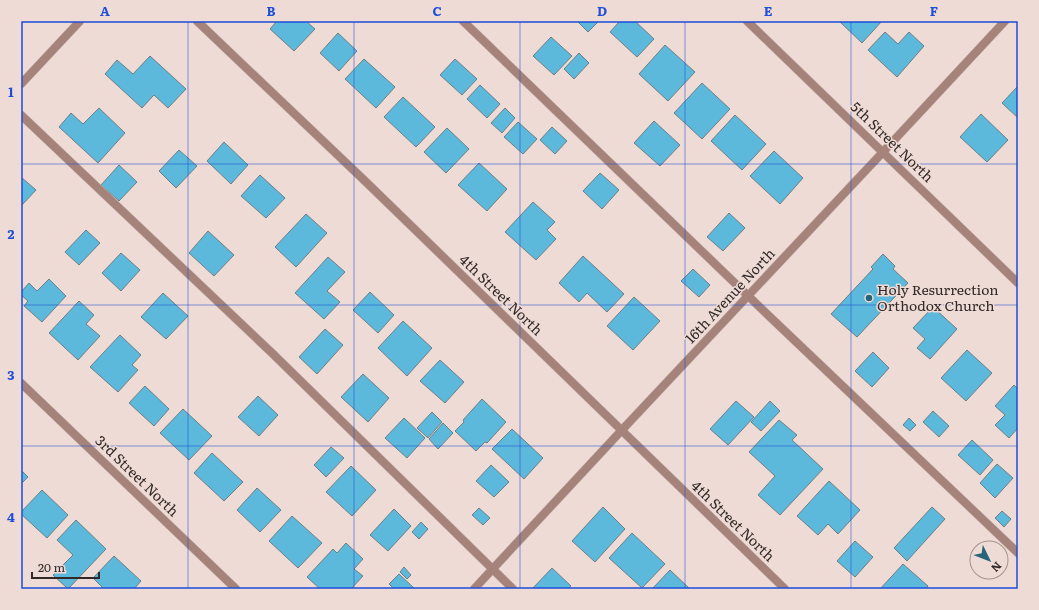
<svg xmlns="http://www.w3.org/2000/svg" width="1039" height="610" font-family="Literata,serif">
<rect width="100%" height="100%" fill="#efdbd5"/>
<g fill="#5cb9db" stroke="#6d7f86">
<polygon points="277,21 306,21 315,29 294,51 270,29"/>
<polygon points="577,21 599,21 588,32"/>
<polygon points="620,21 635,21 654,39 637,57 610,32"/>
<polygon points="839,21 882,21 862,43"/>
<polygon points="885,32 898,44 909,32 924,46 897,77 868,50"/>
<polygon points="338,33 357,51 339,71 320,53"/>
<polygon points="551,37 572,56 554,75 533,56"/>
<polygon points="665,45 695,72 668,101 639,74"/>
<polygon points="579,53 589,63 574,79 564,69"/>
<polygon points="150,56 186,89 168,108 154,95 142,108 105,74 117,60 133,74"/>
<polygon points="364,59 395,87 376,108 345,79"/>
<polygon points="455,59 477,79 462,95 440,75"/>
<polygon points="702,83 730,109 702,139 674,113"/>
<polygon points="480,85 500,104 487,118 467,99"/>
<polygon points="1018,86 1018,118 1002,103"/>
<polygon points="403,97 435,127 416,147 384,117"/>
<polygon points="99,108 125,133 98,163 59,127 71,113 83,124"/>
<polygon points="505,108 515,118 502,133 491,123"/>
<polygon points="981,114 1008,140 987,162 960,137"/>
<polygon points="735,115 766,144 742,170 711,141"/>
<polygon points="654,121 680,145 660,166 634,143"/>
<polygon points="518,122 537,139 523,154 504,137"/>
<polygon points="552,127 567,141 555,154 540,140"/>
<polygon points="447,128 469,149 446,173 424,152"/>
<polygon points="224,142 248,165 231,184 207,161"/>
<polygon points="179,150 197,166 176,188 159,171"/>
<polygon points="774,151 803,178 780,204 750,176"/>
<polygon points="479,163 507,189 487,211 458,185"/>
<polygon points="119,165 137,182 119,201 101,185"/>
<polygon points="600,173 619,190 602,209 583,191"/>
<polygon points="260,175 285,198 266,218 241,196"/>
<polygon points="21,177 36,190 21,206"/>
<polygon points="533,202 555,222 547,230 556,239 536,260 505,232"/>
<polygon points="729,213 745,228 723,251 707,237"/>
<polygon points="306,214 327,233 296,267 275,247"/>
<polygon points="86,230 100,243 79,265 65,252"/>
<polygon points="208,231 234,255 214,276 189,253"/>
<polygon points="121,253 140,270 121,291 102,273"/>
<polygon points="883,254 895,266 893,269 908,283 857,337 831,314 873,269 871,267"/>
<polygon points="583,256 624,294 607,312 587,293 579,302 559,283"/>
<polygon points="328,257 345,272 327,291 340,302 324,319 295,293"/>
<polygon points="693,269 710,285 699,297 681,281"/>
<polygon points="49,279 66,296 42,322 24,306 28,301 21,295 21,292 29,283 37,291"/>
<polygon points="370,292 394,315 378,333 353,310"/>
<polygon points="163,293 188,316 166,339 141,317"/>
<polygon points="634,297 660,321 633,350 607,326"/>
<polygon points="79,301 94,315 86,324 100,336 78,360 49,333"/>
<polygon points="933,307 957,329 930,359 917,348 925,339 913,328"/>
<polygon points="403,321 432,348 407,376 378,348"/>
<polygon points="325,329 343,345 317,374 299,357"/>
<polygon points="120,335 141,355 132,365 138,370 118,392 90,367"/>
<polygon points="967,350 992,373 966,401 941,378"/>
<polygon points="873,352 889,368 872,387 855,371"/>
<polygon points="440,360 464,382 445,403 420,381"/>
<polygon points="363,374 389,398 368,422 341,397"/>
<polygon points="1014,385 1018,389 1018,428 1009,438 995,425 1005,415 995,406"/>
<polygon points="145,386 169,409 154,426 129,403"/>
<polygon points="258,396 278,415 259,436 238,417"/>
<polygon points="482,399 506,422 487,443 485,442 476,451 455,431 464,422 463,420"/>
<polygon points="736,401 754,417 728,445 710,429"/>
<polygon points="770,401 780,411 761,431 751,422"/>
<polygon points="183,409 212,436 189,460 160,433"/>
<polygon points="933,411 949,426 939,437 923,422"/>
<polygon points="432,412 442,422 428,438 417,428"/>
<polygon points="404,418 425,438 407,458 385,438"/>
<polygon points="909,418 916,425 910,431 903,425"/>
<polygon points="779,420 797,435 792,440 823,469 780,515 758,495 775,476 749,452"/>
<polygon points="443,423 453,433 438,449 429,439"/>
<polygon points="512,429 543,458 524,479 492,449"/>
<polygon points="972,440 993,460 980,475 958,455"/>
<polygon points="331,447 344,458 326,477 314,465"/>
<polygon points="212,453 243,482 224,501 194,473"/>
<polygon points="997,464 1013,478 995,498 980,483"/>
<polygon points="491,465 509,482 494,497 476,481"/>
<polygon points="351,466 376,490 352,516 326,492"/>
<polygon points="21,470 28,477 21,484"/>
<polygon points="829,481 860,510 838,534 828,524 818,535 797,516"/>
<polygon points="257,488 281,510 260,532 237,510"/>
<polygon points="42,490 68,515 47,538 21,514 21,512"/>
<polygon points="603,507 625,529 595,562 572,541"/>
<polygon points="932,507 945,519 907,561 894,548"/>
<polygon points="479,508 490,518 483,525 472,515"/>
<polygon points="394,509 411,526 388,551 370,535"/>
<polygon points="1002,511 1011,519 1004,527 995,518"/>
<polygon points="292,516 322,543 298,568 269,541"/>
<polygon points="76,520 106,549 68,589 53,575 73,555 57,540"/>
<polygon points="421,522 428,529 419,539 412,532"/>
<polygon points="632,533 665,564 642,588 609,558"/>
<polygon points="855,541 873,557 855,577 837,561"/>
<polygon points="346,543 363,559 354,569 363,576 351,589 320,589 307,577 333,549 337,553"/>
<polygon points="114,556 141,581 134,589 104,589 93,578"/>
<polygon points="903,564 928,586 926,589 880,589"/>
<polygon points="404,567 411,575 407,579 400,572"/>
<polygon points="552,568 571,586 568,589 532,589"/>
<polygon points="670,570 690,589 652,589"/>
<polygon points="399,574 415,589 394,589 389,584"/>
</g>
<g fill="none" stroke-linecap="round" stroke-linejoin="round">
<g stroke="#c9b7b2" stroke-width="9">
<g id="lane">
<polyline points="463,21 769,316 1018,553"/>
<polyline points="21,115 272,353 513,589"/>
</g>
</g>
<g stroke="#c9b7b2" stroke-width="9">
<g id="street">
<polyline points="197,21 365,181 785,589"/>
<polyline points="747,21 1018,283"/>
<polyline points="21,84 80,21"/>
<polyline points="21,383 236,589"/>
<polyline points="474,589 621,431 883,152 1005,21"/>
</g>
</g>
<use href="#lane" stroke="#a6837a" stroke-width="8"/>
<use href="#street" stroke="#a6837a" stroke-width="8"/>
</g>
<path fill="none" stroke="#1d4ed8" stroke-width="1" stroke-opacity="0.55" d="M188 21V589M354 21V589M520 21V589M685 21V589M851 21V589M21 164H1018M21 305H1018M21 446H1018"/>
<circle fill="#256479" stroke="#efdbd5" stroke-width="1.5" cx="869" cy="298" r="4"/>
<g text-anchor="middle" stroke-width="3" stroke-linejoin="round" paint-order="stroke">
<g font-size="14" fill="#312927" stroke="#efdbd5">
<text transform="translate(892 142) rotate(44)" y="5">5th Street North</text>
<text transform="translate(501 295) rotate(44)" y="5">4th Street North</text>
<text transform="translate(730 296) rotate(-47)" y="5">16th Avenue North</text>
<text transform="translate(137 476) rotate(44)" y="5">3rd Street North</text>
<text transform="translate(733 521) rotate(44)" y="5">4th Street North</text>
</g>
<g font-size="14" fill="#312927" stroke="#efdbd5" text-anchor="start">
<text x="877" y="295">Holy Resurrection<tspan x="877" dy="16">Orthodox Church</tspan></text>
</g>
</g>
<rect width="1039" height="610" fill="none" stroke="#efdbd5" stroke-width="44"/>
<g transform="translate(989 560) rotate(133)"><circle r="19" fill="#efdbd5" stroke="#a3948f"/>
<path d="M0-3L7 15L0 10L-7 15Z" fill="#256479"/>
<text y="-6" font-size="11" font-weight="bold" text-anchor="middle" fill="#312927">N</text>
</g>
<path d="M32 572v6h67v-6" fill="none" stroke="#312927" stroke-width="2"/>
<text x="38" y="572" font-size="12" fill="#312927" stroke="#efdbd5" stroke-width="3" paint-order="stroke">20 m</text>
<rect x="22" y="22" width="995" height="566" fill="none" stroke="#1d4ed8" stroke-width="1.5"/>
<g font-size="13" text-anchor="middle" font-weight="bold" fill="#1d4ed8">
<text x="105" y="16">A</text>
<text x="271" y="16">B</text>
<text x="437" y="16">C</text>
<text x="602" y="16">D</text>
<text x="768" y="16">E</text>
<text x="934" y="16">F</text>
<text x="11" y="97">1</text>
<text x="11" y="239">2</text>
<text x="11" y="380">3</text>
<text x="11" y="522">4</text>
</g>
</svg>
